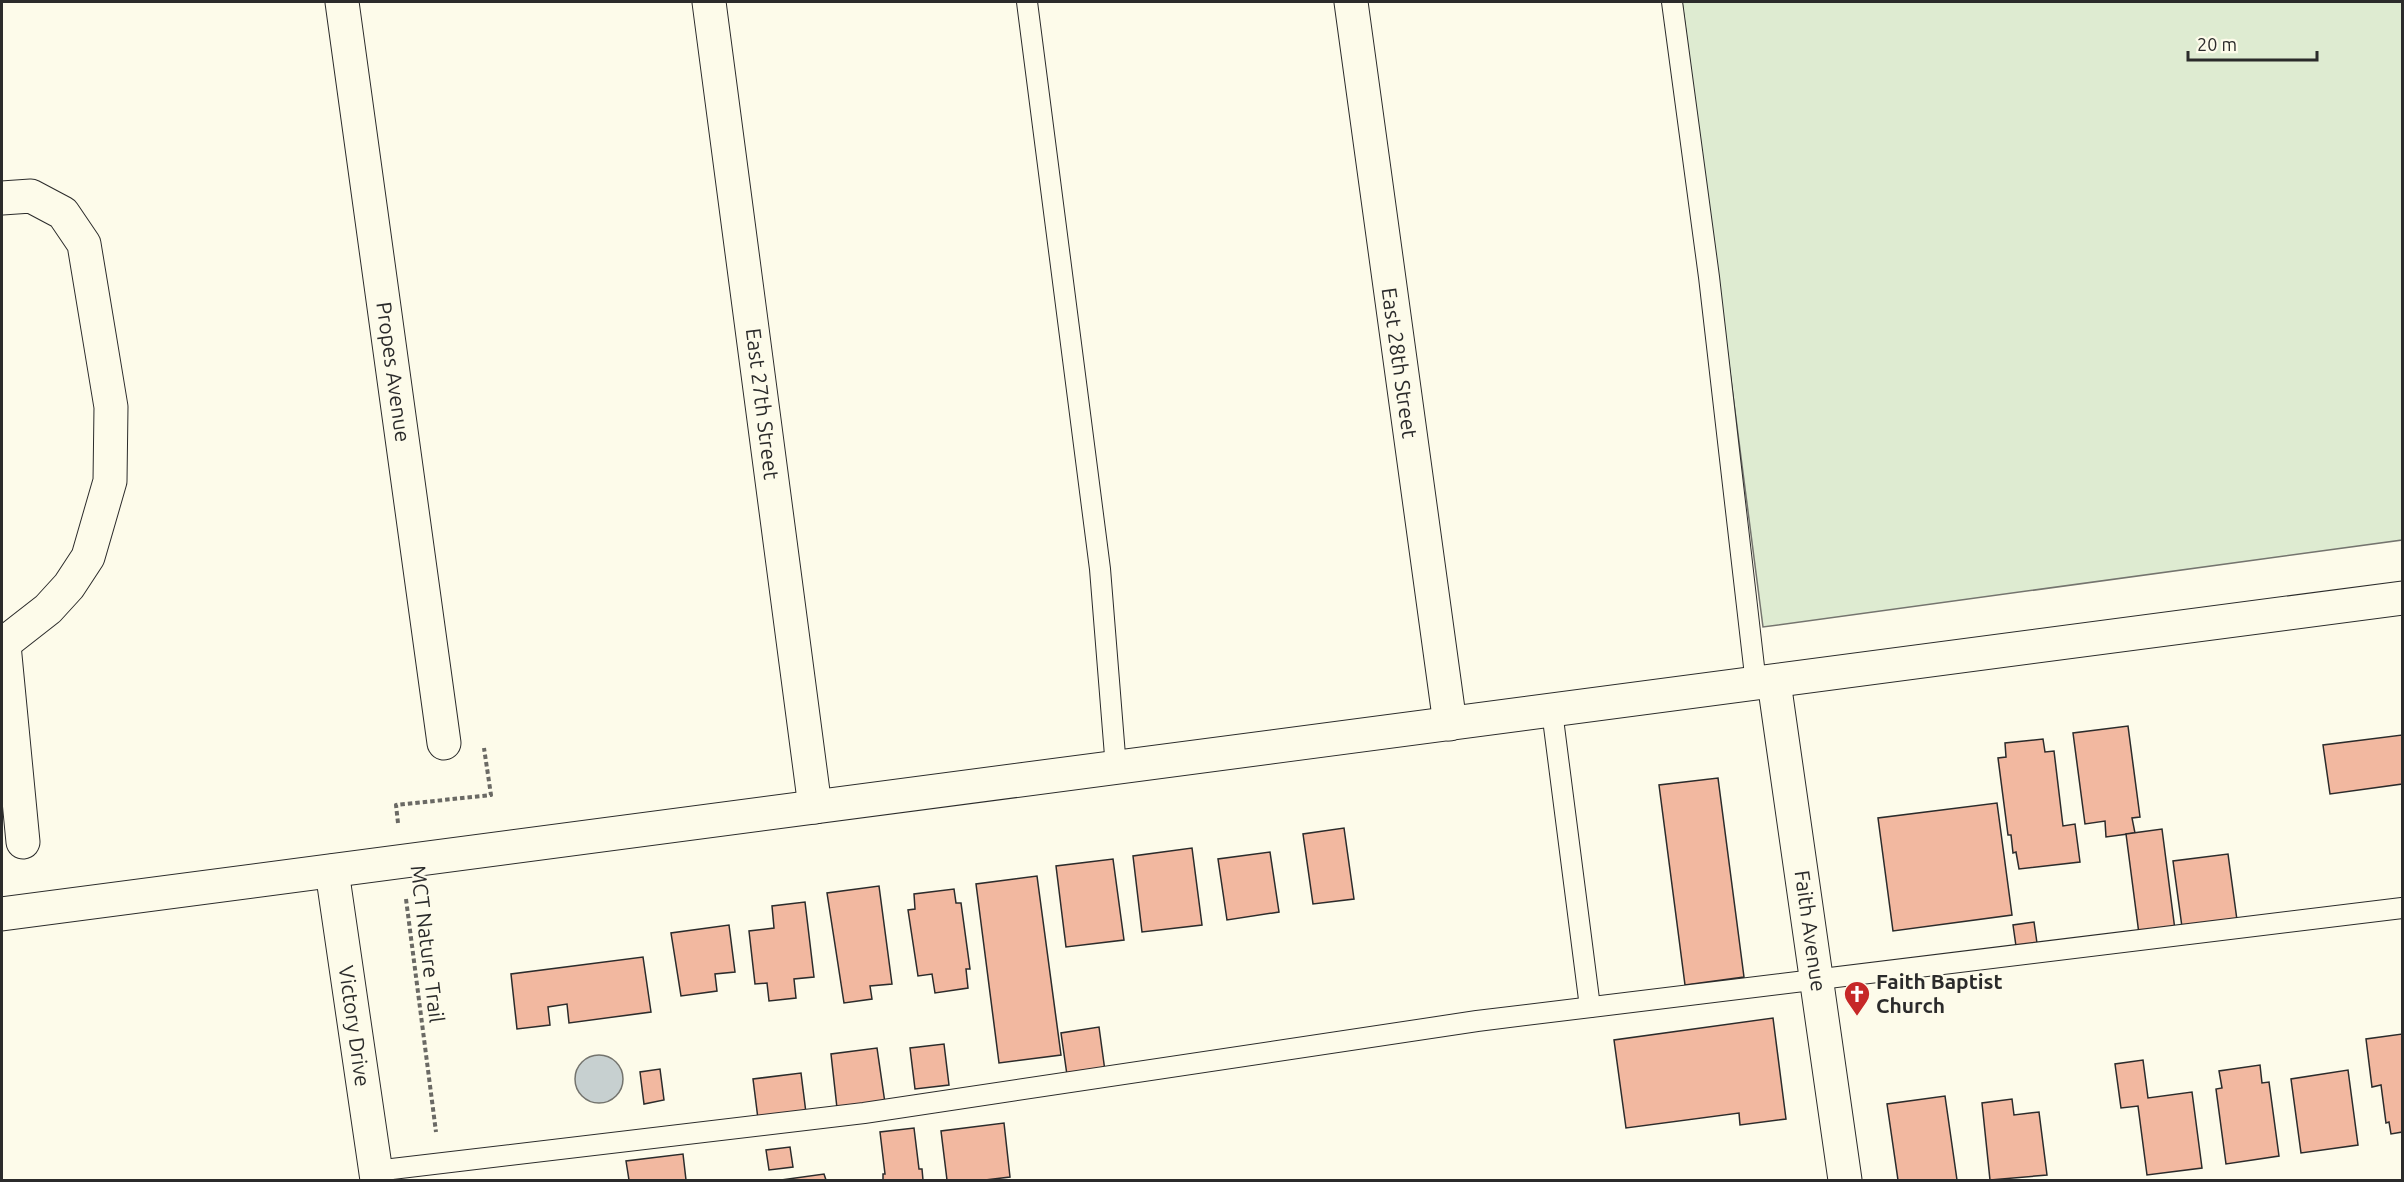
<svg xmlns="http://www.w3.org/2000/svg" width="2404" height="1182" font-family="Ubuntu,sans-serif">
<rect width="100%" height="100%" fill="#fdfbea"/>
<polygon fill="#deebd1" stroke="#74746e" stroke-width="1.5" points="1682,2 2402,2 2402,540 1763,627"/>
<circle fill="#c7d0d0" stroke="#74746e" stroke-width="1.5" cx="599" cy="1079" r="24"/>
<g fill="#f2b8a0" stroke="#2b2b2b" stroke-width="1.5">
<polygon points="2128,726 2140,817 2132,818 2135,833 2106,837 2105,821 2085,824 2073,733"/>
<polygon points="2402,735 2402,784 2330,794 2323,745"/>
<polygon points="2043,739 2045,752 2054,751 2063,826 2075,824 2080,862 2019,869 2016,852 2013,853 2011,835 2008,835 1998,758 2006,757 2005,743"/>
<polygon points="1718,778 1744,977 1685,985 1659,785"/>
<polygon points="1997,803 2012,915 1893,931 1878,818"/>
<polygon points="1344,828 1354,899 1313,904 1303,834"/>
<polygon points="2162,829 2175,930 2139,934 2126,834"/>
<polygon points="1192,848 1202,925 1142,932 1133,856"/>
<polygon points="1270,852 1279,912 1227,920 1218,859"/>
<polygon points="2228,854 2237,920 2182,927 2173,861"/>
<polygon points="1113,859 1124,940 1066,947 1056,866"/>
<polygon points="1037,876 1061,1055 999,1063 976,884"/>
<polygon points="879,886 892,984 870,986 872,999 844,1003 827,893"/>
<polygon points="954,889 956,903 961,903 970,969 966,969 968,988 935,993 932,974 918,976 908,910 915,909 914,894"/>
<polygon points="805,902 814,977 794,979 796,998 769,1001 767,983 755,984 749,931 774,928 772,906"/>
<polygon points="2034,922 2037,943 2016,946 2013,925"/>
<polygon points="729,925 735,972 715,974 717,991 681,996 671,933"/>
<polygon points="643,957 651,1012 569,1023 567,1004 548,1007 550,1025 517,1029 511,974"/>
<polygon points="1773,1018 1786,1119 1740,1125 1739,1113 1626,1128 1614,1040"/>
<polygon points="1099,1027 1105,1071 1067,1075 1061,1033"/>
<polygon points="2402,1034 2402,1132 2391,1134 2389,1122 2386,1123 2381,1085 2372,1087 2366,1039"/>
<polygon points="944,1044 949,1085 915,1089 910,1048"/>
<polygon points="877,1048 885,1103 837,1108 831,1054"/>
<polygon points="2143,1060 2148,1098 2192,1092 2202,1168 2147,1175 2138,1106 2121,1108 2115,1064"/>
<polygon points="2260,1065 2262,1083 2269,1082 2279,1156 2226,1164 2216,1089 2222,1088 2219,1071"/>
<polygon points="660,1069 664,1100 644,1104 640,1072"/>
<polygon points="2348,1070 2358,1145 2301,1153 2291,1079"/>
<polygon points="801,1073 806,1113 758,1119 753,1079"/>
<polygon points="1945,1096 1957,1180 1898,1180 1887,1104"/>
<polygon points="2012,1099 2014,1115 2039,1112 2047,1175 1990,1180 1982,1103"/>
<polygon points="1004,1123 1010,1177 985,1180 947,1180 941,1131"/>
<polygon points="914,1128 919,1169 922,1169 923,1180 883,1180 883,1174 885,1174 880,1132"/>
<polygon points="790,1147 793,1167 769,1170 766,1150"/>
<polygon points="683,1154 686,1180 629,1180 626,1161"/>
<polygon points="824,1174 826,1180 781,1180"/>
</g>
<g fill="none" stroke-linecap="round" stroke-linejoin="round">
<g stroke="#2b2b2b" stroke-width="22">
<g id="lane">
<polyline points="1027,2 1100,569 1116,768"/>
<polyline points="1672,2 1709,277 1756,684"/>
<polyline points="1552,711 1590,1007"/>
<polyline points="375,1171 864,1113 1477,1021 2402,908"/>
</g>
</g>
<g stroke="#2b2b2b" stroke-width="35">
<g id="street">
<polyline points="342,2 444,743"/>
<polyline points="709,2 815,807"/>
<polyline points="1351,2 1450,724"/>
<polyline points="2,198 31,196 63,213 84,244 111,407 110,481 88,557 69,586 48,609 2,645"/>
<polyline points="4,645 23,842"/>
<polyline points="1774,682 1845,1180"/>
<polyline points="332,871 377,1180"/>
</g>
</g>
<g stroke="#2b2b2b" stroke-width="35">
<polyline id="primary" points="2,914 2402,598"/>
</g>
<g stroke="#6a6964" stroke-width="4" stroke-dasharray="4.5 3" stroke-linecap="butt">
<polyline points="398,823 396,805 491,795 484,748"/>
<polyline points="406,899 436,1132"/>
</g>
<use href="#lane" stroke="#fdfbea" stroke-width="20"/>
<use href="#street" stroke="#fdfbea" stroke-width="33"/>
<use href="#primary" stroke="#fdfbea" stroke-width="33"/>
</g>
<defs>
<g id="church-pin" transform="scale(1.35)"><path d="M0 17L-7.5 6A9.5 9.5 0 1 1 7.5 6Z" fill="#c62828" stroke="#fdfbea"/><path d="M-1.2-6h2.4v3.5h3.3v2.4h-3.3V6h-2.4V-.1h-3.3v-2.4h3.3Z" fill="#fff"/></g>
</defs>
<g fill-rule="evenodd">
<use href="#church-pin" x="1857" y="994"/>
</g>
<g text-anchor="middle" stroke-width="4.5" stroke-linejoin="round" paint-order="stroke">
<g font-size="21" fill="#2b2b2b" stroke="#fdfbea">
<text transform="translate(1399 363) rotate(82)" y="7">East 28th Street</text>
<text transform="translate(393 372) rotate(82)" y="7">Propes Avenue</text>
<text transform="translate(762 404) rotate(83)" y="7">East 27th Street</text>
<text transform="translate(1810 931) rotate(82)" y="7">Faith Avenue</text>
<text transform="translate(427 944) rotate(83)" y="7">MCT Nature Trail</text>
<text transform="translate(354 1026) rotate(82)" y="7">Victory Drive</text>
</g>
<g font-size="21" font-weight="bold" fill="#2b2b2b" stroke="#fdfbea" text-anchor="start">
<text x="1876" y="989">Faith Baptist<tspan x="1876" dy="24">Church</tspan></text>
</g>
</g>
<rect width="2404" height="1182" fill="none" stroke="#2b2b2b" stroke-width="6"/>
<path d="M2188 51v9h129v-9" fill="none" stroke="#2b2b2b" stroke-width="3"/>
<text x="2197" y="51" font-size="18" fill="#2b2b2b" stroke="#fdfbea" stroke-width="4.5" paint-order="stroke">20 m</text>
</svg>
